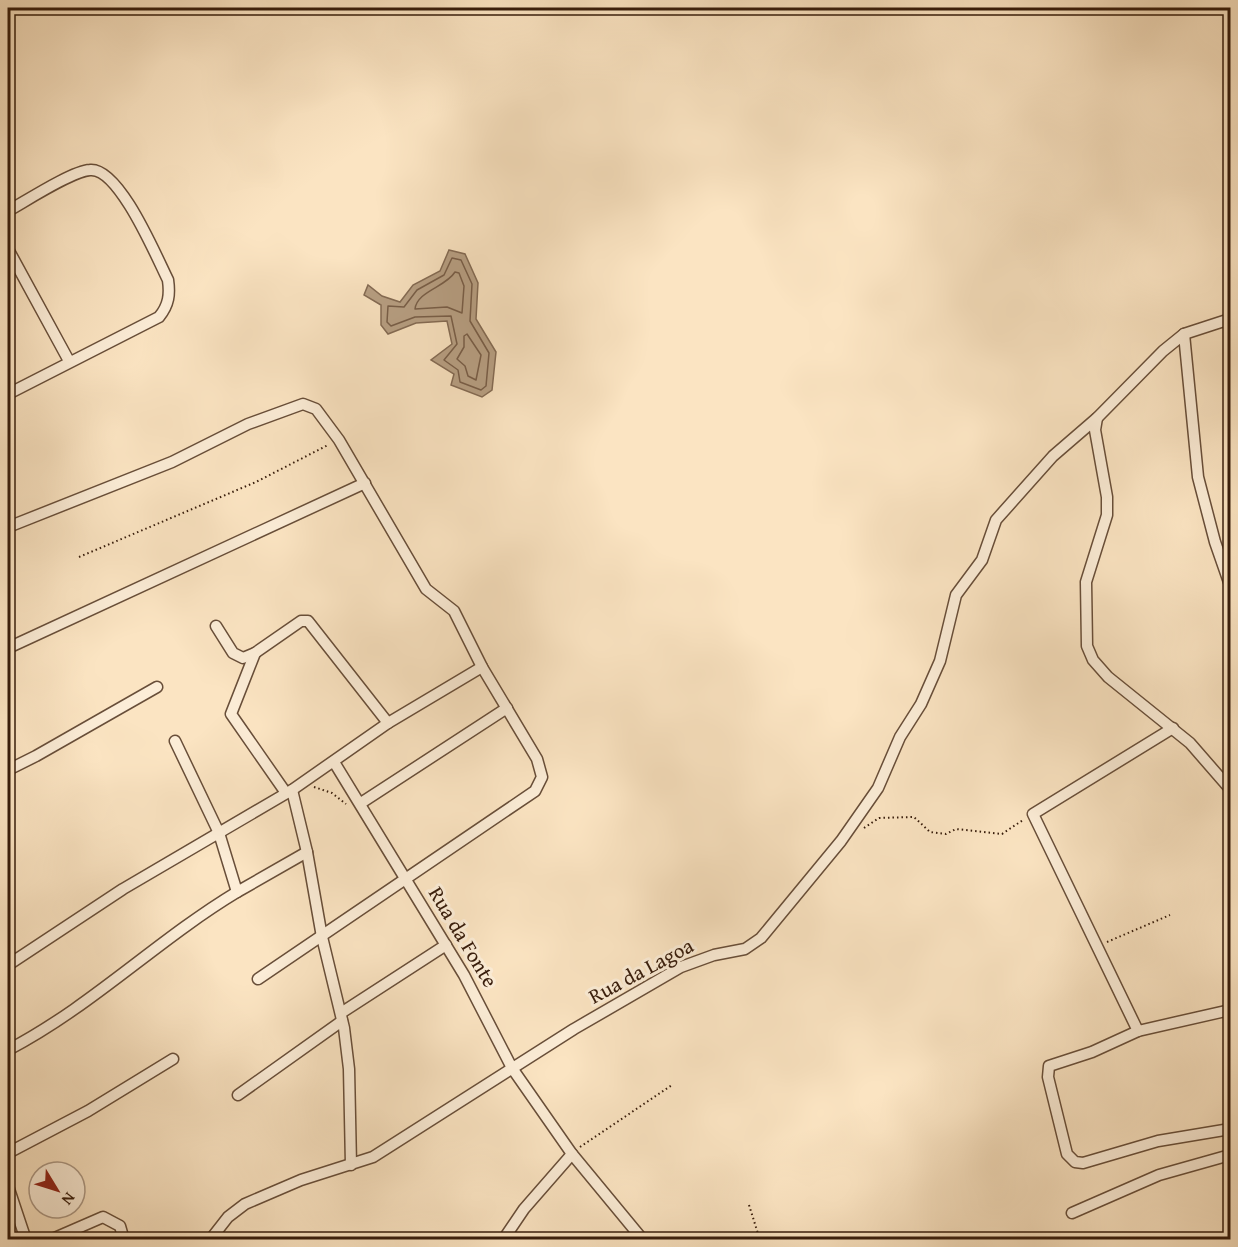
<svg xmlns="http://www.w3.org/2000/svg" width="1238" height="1247" font-family="'Gentium Book Plus',serif">
<rect width="100%" height="100%" fill="#fbe4c2"/>
<filter id="stains"><feTurbulence type="fractalNoise" baseFrequency=".00333" numOctaves="4"/><feColorMatrix values="0 0 0 0 .2 0 0 0 0 .09 0 0 0 0 .02 0 0 0 .5 -.17"/></filter>
<radialGradient id="worn" r=".72"><stop offset=".6" stop-color="#630" stop-opacity="0"/><stop offset="1" stop-color="#630" stop-opacity=".3"/></radialGradient>
<polygon fill="#b8a084" stroke="#846b54" stroke-width="1.5" points="449,250 465,254 478,283 476,319 496,352 492,390 482,397 451,385 454,374 431,360 452,344 447,321 416,323 388,334 381,325 381,305 364,295 368,285 382,296 400,302 413,285 440,271"/>
<g fill="none" stroke-linecap="round" stroke-linejoin="round">
<g stroke="#785e48" stroke-width="1.5">
<polygon points="452,258 461,260 472,284 470,321 489,353 486,386 481,390 460,382 458,370 444,360 457,344 451,316 415,317 391,326 387,322 388,306 404,307 417,290 444,275"/>
<path d="M455 272 459 273 464 286 462 313 447 307 415 309C417 291 446 287 455 272Z"/>
<polygon points="467,334 481,355 476,380 468,376 465,366 457,359 464,347 464,336"/>
</g>
<g stroke="#684e39" stroke-width="13">
<g id="street">
<path d="M8 211C26 201 72 171 90 170 119 167 156 256 168 280 170 294 169 305 159 317L8 394"/>
<polyline points="8,249 69,361"/>
<polyline points="1184,334 1198,477 1215,542 1230,585"/>
<polyline points="1097,418 1095,430 1107,497 1107,515 1086,582 1087,646 1093,660 1108,677 1190,743 1230,789"/>
<polyline points="8,527 172,462 248,424 303,404 316,409 339,440 426,589 454,611 482,667 537,759 542,777 535,791 258,979"/>
<polyline points="216,626 233,653 243,658 255,653 301,621 308,621 388,723"/>
<polyline points="8,648 365,483"/>
<polyline points="255,653 231,714 286,793"/>
<polyline points="175,741 219,833 237,892 307,852"/>
<polyline points="334,762 464,975 512,1068 572,1154 643,1240"/>
<polyline points="8,770 36,756 157,687"/>
<polyline points="292,790 307,852 322,937 344,1028 349,1069 351,1165"/>
<polyline points="361,803 507,708"/>
<polyline points="8,965 123,889 292,790 388,723 482,667"/>
<polyline points="1230,1010 1138,1031 1092,1052 1049,1066 1048,1077 1067,1154 1075,1162 1083,1163 1158,1141 1230,1129"/>
<polyline points="341,1013 446,945"/>
<polyline points="1138,1031 1033,814 1173,728"/>
<path d="M8 1050C92 1006 156 941 237 892"/>
<polyline points="238,1095 342,1021"/>
<polyline points="8,1153 88,1111 173,1059"/>
<polyline points="8,1186 26,1240"/>
<polyline points="1072,1213 1159,1175 1230,1155"/>
<polyline points="50,1240 103,1217 120,1226 124,1240"/>
<polyline points="210,1240 228,1217 245,1204 301,1180 373,1157 574,1029 681,967 714,955 745,949 761,938 841,841 878,788 900,737 921,704 940,661 956,595 982,560 996,520 1053,456 1097,418 1163,351 1184,334 1230,319"/>
<polyline points="503,1240 524,1209 572,1154"/>
<polyline points="803,1240 803,1239"/>
</g>
</g>
<g stroke="#371c0b" stroke-width="2" stroke-dasharray="1.5 3" stroke-linecap="butt">
<polyline points="79,557 256,482 328,445"/>
<polyline points="314,787 332,793 346,804"/>
<polyline points="864,828 879,818 914,817 930,832 946,834 956,829 1002,834 1023,820"/>
<polyline points="1107,942 1170,915"/>
<polyline points="580,1147 672,1085"/>
<polyline points="749,1205 760,1240"/>
</g>
<use href="#street" stroke="#fcedd7" stroke-width="10"/>
</g>
<g text-anchor="middle" stroke-width="6" stroke-linejoin="round" paint-order="stroke">
<g font-size="21" fill="#371c0b" stroke="#fcedd7">
<text transform="translate(463 937) rotate(59)" y="7">Rua da Fonte</text>
<text transform="translate(641 971) rotate(-28)" y="7">Rua da Lagoa</text>
</g>
</g>
<rect width="1238" height="1247" fill="none" stroke="#fbe4c2" stroke-width="30"/>
<rect x="9" y="9" width="1220" height="1229" fill="none" stroke="#371c0b" stroke-width="3"/>
<rect x="15" y="15" width="1208" height="1217" fill="none" stroke="#371c0b" stroke-width="1.5"/>
<g transform="translate(57 1190) rotate(128)"><circle r="28" fill="#fcedd7" stroke="#ad9985" stroke-width="1.5"/>
<path d="M0-4.5L10 22L0 15L-10 22Z" fill="#8f2418"/>
<text y="-9" font-size="16" font-weight="bold" text-anchor="middle" fill="#371c0b">N</text>
</g>
<rect width="100%" height="100%" filter="url(#stains)"/>
<rect width="100%" height="100%" fill="url(#worn)"/>
</svg>
